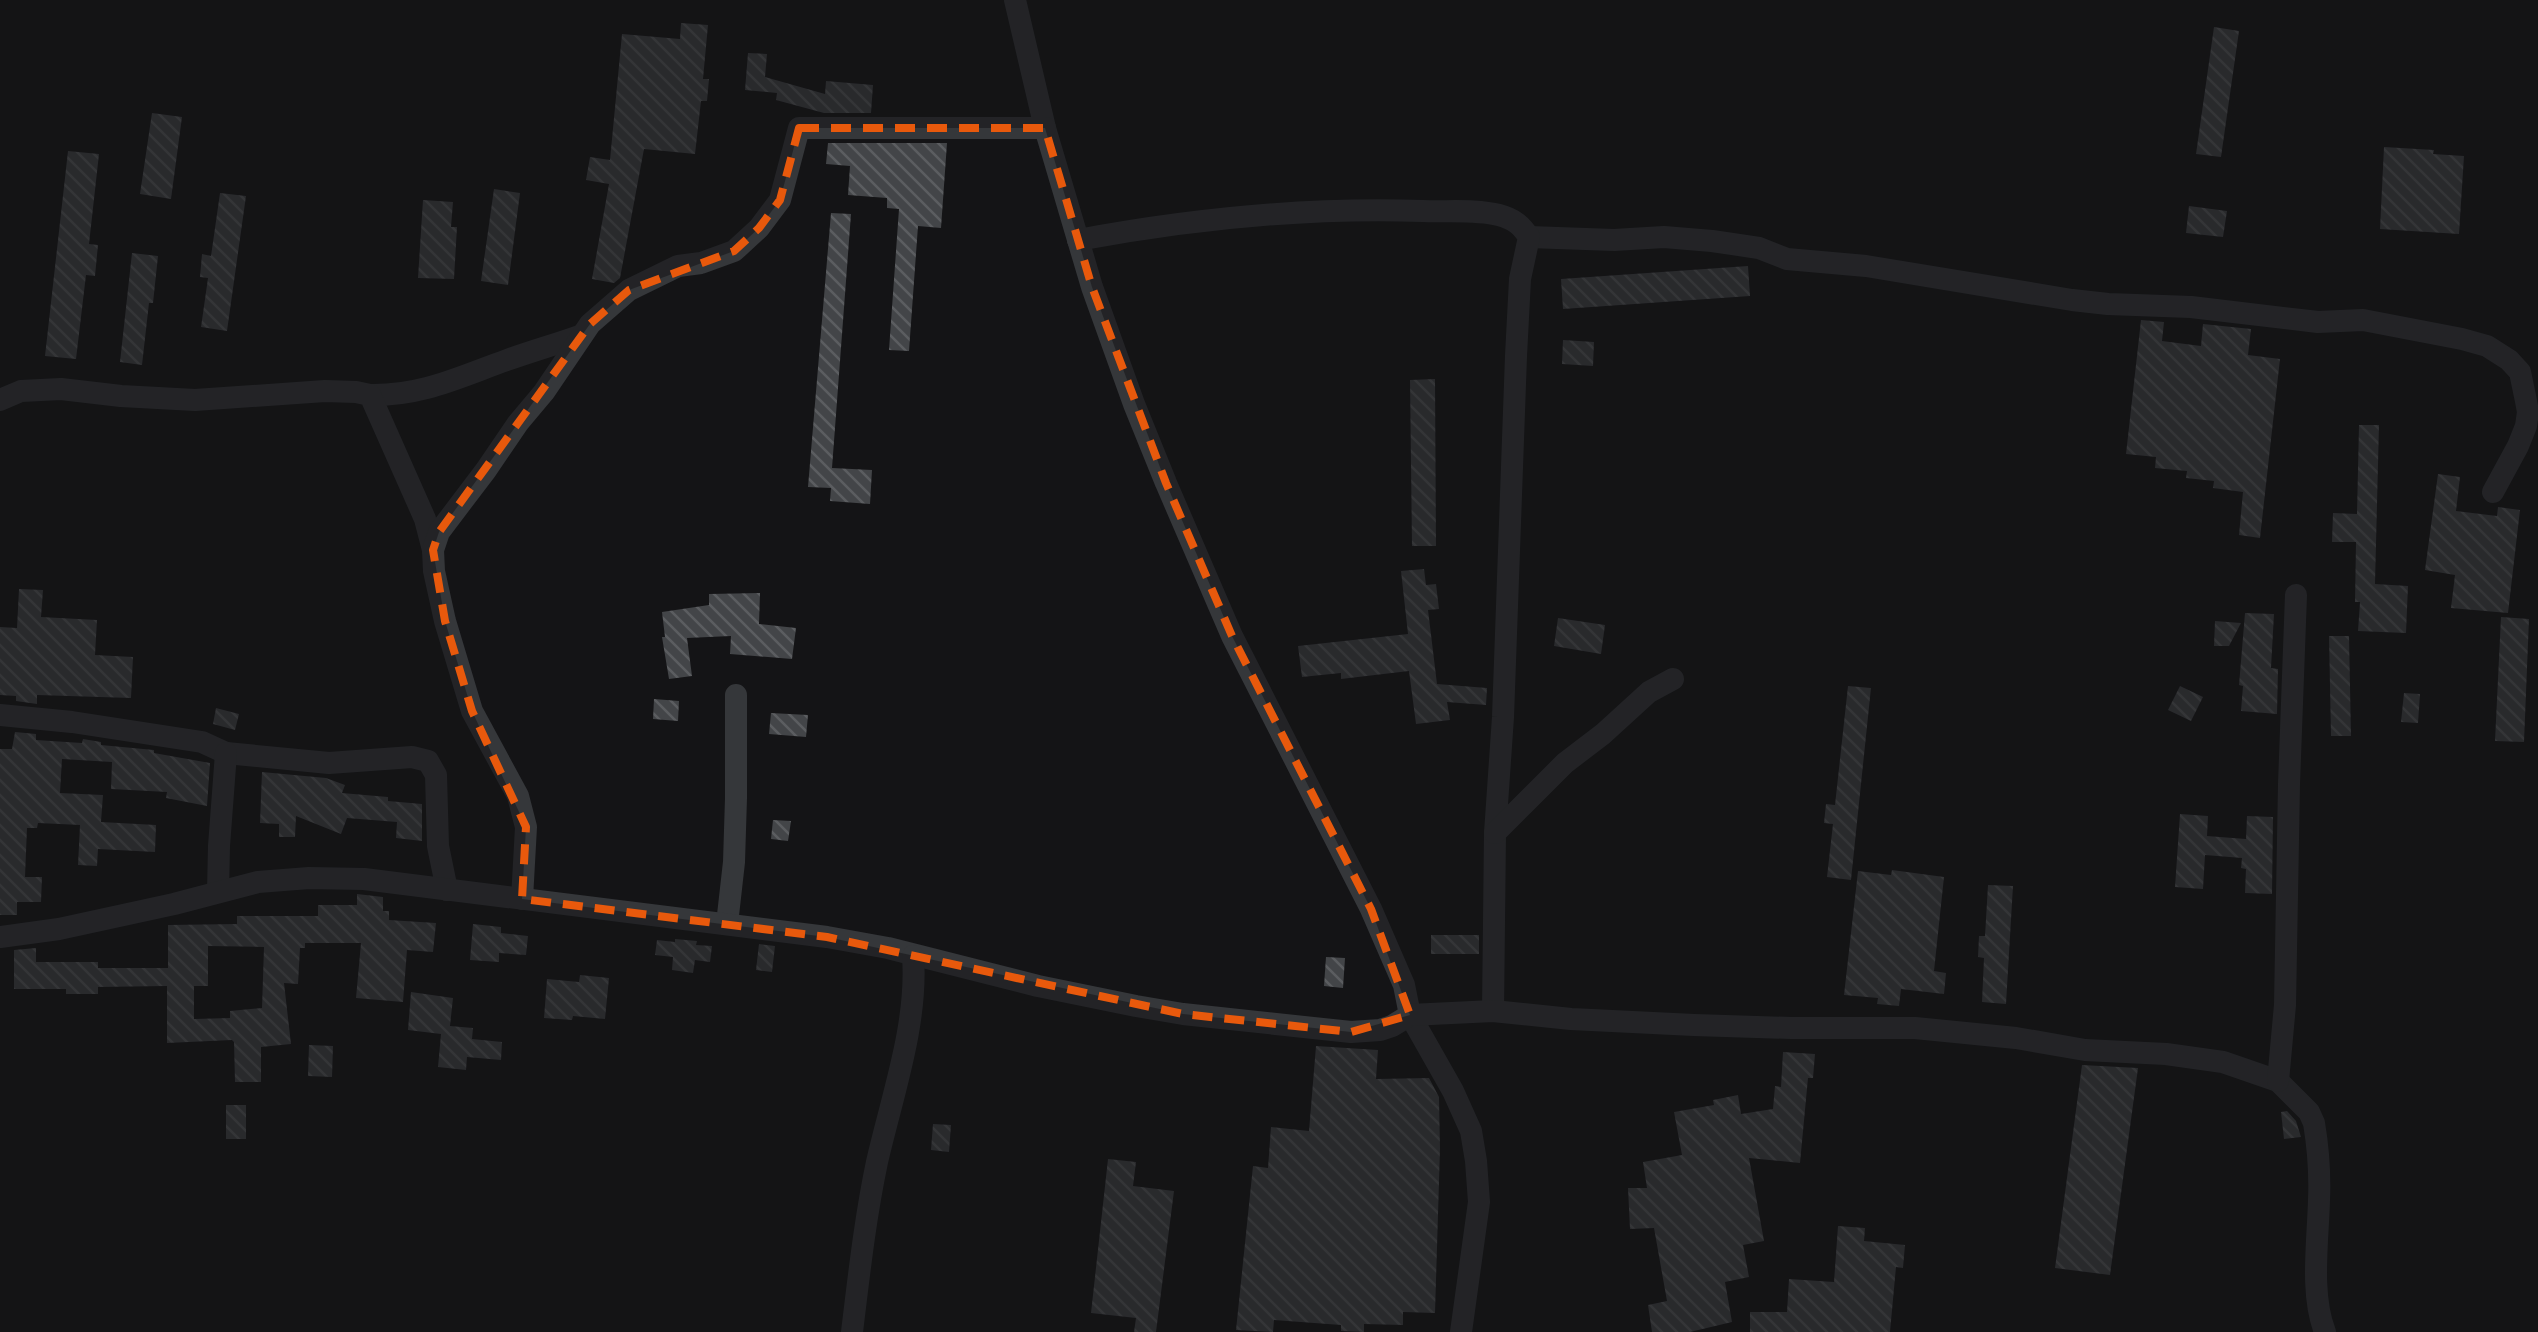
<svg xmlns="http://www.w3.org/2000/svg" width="2538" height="1332" font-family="'Open Sans',sans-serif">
<defs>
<pattern id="building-back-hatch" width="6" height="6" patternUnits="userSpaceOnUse" patternTransform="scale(2.5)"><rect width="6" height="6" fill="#434548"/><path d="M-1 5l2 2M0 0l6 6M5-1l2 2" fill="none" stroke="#5b5d60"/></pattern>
</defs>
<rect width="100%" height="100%" fill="#141416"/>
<g fill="url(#building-back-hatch)" fill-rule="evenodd">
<polygon points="681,23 708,25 703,79 709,79 707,101 701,101 695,154 644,149 620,278 614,283 592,279 609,184 586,180 590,157 610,160 622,34 680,39"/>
<polygon points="2214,27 2239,31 2221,157 2196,154"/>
<polygon points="748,53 767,54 765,77 825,94 826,81 873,85 871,113 824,113 776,100 777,93 745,90"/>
<polygon points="152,113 182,117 171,199 140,194"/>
<polygon points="828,143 947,143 941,228 918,226 909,351 889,350 899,209 887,208 887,198 848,195 850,166 826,164"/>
<polygon points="2384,147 2434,150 2433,154 2464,156 2459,234 2380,229"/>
<polygon points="68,151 99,154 89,244 98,245 95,276 86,275 76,359 45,356"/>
<polygon points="494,189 520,193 508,285 481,281"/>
<polygon points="220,193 246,196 227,331 201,327 208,278 200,277 202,254 211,256"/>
<polygon points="423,200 453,202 451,227 457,227 454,279 418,278"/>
<polygon points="2189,206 2227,211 2223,237 2186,233"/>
<polygon points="831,213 851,214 832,468 872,470 870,504 830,501 831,488 808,487"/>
<polygon points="132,253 158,256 153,303 149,303 142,365 120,362"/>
<polygon points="1748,266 1750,296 1563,309 1561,279"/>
<polygon points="2141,320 2164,322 2162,341 2201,346 2203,324 2251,329 2248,355 2280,359 2260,538 2239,535 2243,492 2213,488 2214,481 2186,478 2187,471 2155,468 2156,457 2126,454"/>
<polygon points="1563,340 1594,342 1593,366 1562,364"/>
<polygon points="1435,379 1436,546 1412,546 1410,380"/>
<polygon points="2359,425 2379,425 2375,584 2408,586 2406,633 2358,631 2360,602 2355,602 2356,542 2332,542 2333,513 2357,514"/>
<polygon points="2438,474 2460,477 2456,511 2497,516 2498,507 2520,510 2508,613 2451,608 2455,575 2425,570"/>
<polygon points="1424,569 1426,585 1436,584 1439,609 1428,610 1437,684 1487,688 1486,705 1447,702 1450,720 1416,724 1409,671 1341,679 1341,673 1302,677 1298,646 1408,634 1401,571"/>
<polygon points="19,589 43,590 41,617 97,620 95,655 133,657 131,698 37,695 37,704 16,701 16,696 0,695 0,627 17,628"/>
<polygon points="760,593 759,624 796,628 792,659 730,654 731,636 687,638 692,676 669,679 662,637 665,637 662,612 709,605 709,594"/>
<polygon points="2245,613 2274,614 2271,668 2278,669 2277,714 2241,711 2243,686 2239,685"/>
<polygon points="2501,617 2529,619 2524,742 2495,741"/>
<polygon points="1558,618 1605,625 1601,654 1554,646"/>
<polygon points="2215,621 2241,623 2229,646 2214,646"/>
<polygon points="2329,636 2349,636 2351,736 2331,736"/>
<polygon points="1848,686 1871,688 1851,880 1827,877 1833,824 1824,823 1826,804 1835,805"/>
<polygon points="2180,686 2203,697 2191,721 2168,710"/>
<polygon points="2404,693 2420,694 2418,723 2401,722"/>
<polygon points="654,699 679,701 678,721 653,719"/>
<polygon points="216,708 239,714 235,730 213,724"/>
<polygon points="771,713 808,715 806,737 769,734"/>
<polygon points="15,732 36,734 36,740 82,743 83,739 101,742 101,745 154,750 154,753 210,763 207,806 166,798 167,792 111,789 112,762 62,759 60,793 103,795 101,822 156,825 155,852 98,849 97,866 78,865 80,825 38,823 37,828 27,828 25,877 42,877 41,902 17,902 17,915 0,915 0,749 12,749"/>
<polygon points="262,772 326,778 345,785 342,793 388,797 388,801 422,804 422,841 396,838 397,822 347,818 341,834 296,816 295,837 279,837 279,824 260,823"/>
<polygon points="2180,814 2208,816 2207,836 2246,839 2247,816 2273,817 2272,894 2245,893 2246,869 2241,868 2242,858 2205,855 2203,889 2175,887"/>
<polygon points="773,820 791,821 788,841 771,839"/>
<polygon points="1892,870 1944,877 1934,971 1946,973 1944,994 1901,989 1899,1006 1877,1004 1878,998 1844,995 1858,871 1891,875"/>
<polygon points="1988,885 2013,886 2006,1004 1982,1002 1984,958 1978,957 1979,936 1985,936"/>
<path d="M357 894 383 897V911H389V920L436 923 433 952 407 950 403 1002 356 998 361 943H305V948H300L298 984 284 983 291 1044 261 1047V1082H235L234 1042 232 1040 167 1043V986L98 987V994H66V989H14V950L36 948V962H98V968H168V925L237 924V916H318V905H357ZM208 946 264 947 262 1008 230 1011V1018L194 1019V986H208Z"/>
<polygon points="473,924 501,927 501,933 528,936 526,955 499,953 499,962 470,960"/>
<rect x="1431" y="935" width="48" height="19"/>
<polygon points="675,939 697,941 696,945 712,946 710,962 695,960 693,973 672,970 673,957 655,955 657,940 675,942"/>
<polygon points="759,944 775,946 772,972 756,970"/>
<polygon points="1326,957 1345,958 1343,988 1324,986"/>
<polygon points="580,975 609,978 605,1019 573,1016 572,1020 544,1018 547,979 579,982"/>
<polygon points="411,992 453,998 450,1026 473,1028 472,1039 502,1042 501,1060 467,1057 466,1070 438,1067 441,1034 408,1030"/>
<polygon points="309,1045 333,1046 332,1077 308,1076"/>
<polygon points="1316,1046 1378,1050 1376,1079 1429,1078 1439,1097 1440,1149 1435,1313 1403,1312 1403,1325 1364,1324 1364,1332 1341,1331 1341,1325 1274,1320 1273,1332 1236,1330 1253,1166 1268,1168 1271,1127 1309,1131"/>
<polygon points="1783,1052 1815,1054 1813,1078 1808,1078 1800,1163 1749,1158 1764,1241 1743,1245 1749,1277 1725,1282 1732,1322 1690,1332 1652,1332 1648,1305 1667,1301 1654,1228 1630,1229 1628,1188 1647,1188 1643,1162 1682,1155 1674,1112 1714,1105 1713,1100 1738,1095 1741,1114 1773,1109 1775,1086 1781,1087"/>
<polygon points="2082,1065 2138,1068 2110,1275 2055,1268"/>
<rect x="226" y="1105" width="20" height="34"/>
<polygon points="2287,1111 2296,1121 2301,1137 2284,1139 2281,1112"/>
<polygon points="933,1124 951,1125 949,1152 931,1150"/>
<polygon points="1108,1159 1136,1162 1133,1186 1174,1191 1156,1332 1134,1332 1136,1318 1091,1313"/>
<polygon points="1838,1226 1865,1228 1864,1241 1905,1245 1903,1268 1896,1267 1890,1332 1750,1332 1750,1312 1787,1312 1789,1279 1834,1282"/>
</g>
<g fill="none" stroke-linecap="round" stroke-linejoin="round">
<g stroke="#35373a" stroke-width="22">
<polyline points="1015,0 1045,128 1092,287 1134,404 1166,483 1232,636 1371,909 1404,985 1410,1015 1453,1091 1471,1131 1476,1161 1479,1202 1461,1332"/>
<polyline points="1529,237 1614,240 1664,237 1712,241 1759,248 1787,259 1866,266 2072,300 2108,304 2191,307 2318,322 2363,320 2462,339 2487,346 2509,360 2520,372 2526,401 2528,412 2526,426 2518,446 2493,492"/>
<path d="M1078 240C1191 219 1308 207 1423 211 1447 212 1476 209 1499 215 1514 219 1521 225 1529 237L1520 279 1516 356 1503 717 1495 833 1493 1011"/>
<path d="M370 395C422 396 459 377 507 360 532 351 557 344 582 335"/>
<polyline points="0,400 21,391 61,389 121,396 195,400 325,391 356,392 370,395 425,519 433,550"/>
<polyline points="0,715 72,722 202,742 226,753 329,763 412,757 428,761 436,775 438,846 447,890"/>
<polyline points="1495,833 1565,763 1603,734 1649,692 1673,679"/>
<polyline points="218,892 219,846 226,753"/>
<polyline points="522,899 526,827 518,796 472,711 445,621 434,571 433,550 439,532 486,470 518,423 544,392 590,324 629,290 678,266 701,263 734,251 759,228 780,200 799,128 1045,128"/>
<polyline points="727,924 734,862 736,798 736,695"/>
<path d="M0 937 59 929 174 904 258 882 309 878 364 879 827 937 888 948 1038 986 1136 1006 1183 1014 1351 1032 1380 1030 1392 1026 1410 1015 1493 1011 1571 1019 1694 1025 1791 1028H1915L2016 1038 2085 1050 2166 1054 2223 1062 2278 1081 2309 1112 2314 1123C2318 1147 2320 1176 2319 1200 2318 1241 2310 1294 2325 1332"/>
<polyline points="2278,1081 2285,1005 2289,784 2296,595"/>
<path d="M852 1332C859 1275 865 1219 877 1162 892 1096 918 1024 913 956"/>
</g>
</g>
<path d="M0 0H2538V1332H0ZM799 128H1045L1092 287 1166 483 1232 636 1371 909 1410 1015 1351 1032 1183 1014 827 937 522 899 526 827 472 711 445 621 433 550 439 532 590 324 629 290 734 251 759 228 780 200Z" fill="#141416" fill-opacity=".55" fill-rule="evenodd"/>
<path fill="none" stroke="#e8590c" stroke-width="8" stroke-dasharray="20 12" stroke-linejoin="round" d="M799 128H1045L1092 287 1166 483 1232 636 1371 909 1410 1015 1351 1032 1183 1014 827 937 522 899 526 827 472 711 445 621 433 550 439 532 590 324 629 290 734 251 759 228 780 200Z"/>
</svg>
